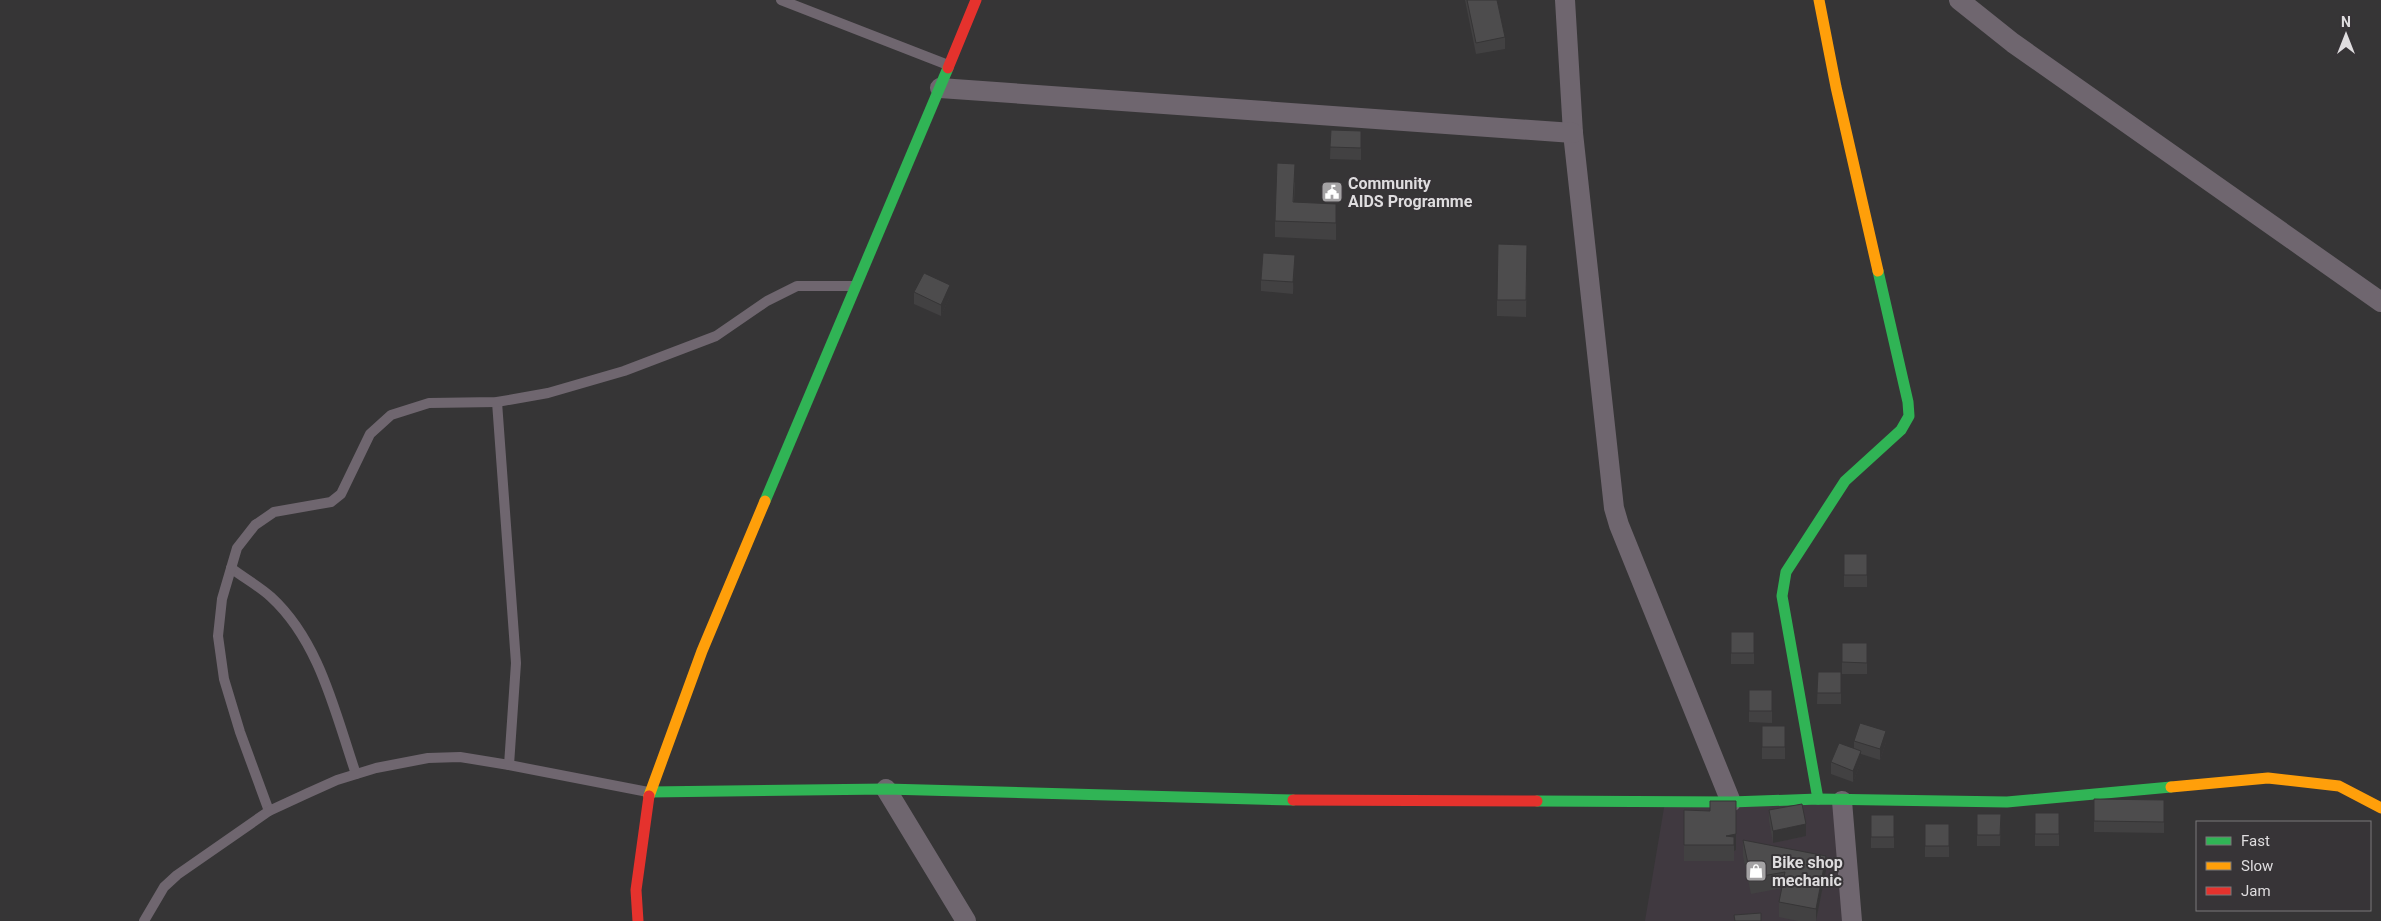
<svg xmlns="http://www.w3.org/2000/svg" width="2381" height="921" font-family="Roboto,sans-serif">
<rect width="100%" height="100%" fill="#363536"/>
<polygon fill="#403940" points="1842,801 1852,921 1645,921 1665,802"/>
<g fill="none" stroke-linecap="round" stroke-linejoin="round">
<g stroke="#6f666f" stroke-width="10">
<polyline points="781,0 948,65"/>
<polyline points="497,402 516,663 509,765"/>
<path d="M231 568C244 578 259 586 271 597 320 642 335 713 356 774"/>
<polyline points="269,811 240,732 224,679 218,636 222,599 237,548 255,525 274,512 331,502 341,494 370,434 391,415 429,403 497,402 548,393 624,371 716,336 767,301 797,286 854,286"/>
<polyline points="144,921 164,887 177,875 269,811 308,793 337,780 376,768 428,758 460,757 509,765 648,792"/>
</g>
<g stroke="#6f666f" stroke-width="20">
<polyline points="1565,0 1573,133 1614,508 1619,525 1731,802"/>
<polyline points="1959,0 2013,43 2381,302"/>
<polyline points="940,88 1573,133"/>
<polyline points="886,789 966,921"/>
<polyline points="1842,801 1852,921"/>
</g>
<g stroke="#30b455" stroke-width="11">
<polyline points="765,501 948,68"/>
<polyline points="650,792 886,789 1293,800"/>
<polyline points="1818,799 1782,596 1786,572 1845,481 1901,430 1909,416 1908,402 1878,271"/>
<polyline points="1537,801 1731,802 1818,799 2007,802 2171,787"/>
</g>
<g stroke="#ff9f0a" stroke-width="11">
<polyline points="1819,0 1836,87 1878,271"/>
<polyline points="2171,787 2268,778 2339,786 2381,808"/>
<polyline points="649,796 702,651 765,501"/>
</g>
<g stroke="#e5322d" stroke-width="11">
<polyline points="948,68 976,0"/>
<polyline points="1293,800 1537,801"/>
<polyline points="638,921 636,890 649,796"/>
</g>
</g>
<g fill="#424142">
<polygon points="1465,0 1497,0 1505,37 1505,49 1476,54"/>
<polygon points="1331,130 1361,131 1361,160 1330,159"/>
<polygon points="1295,181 1294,202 1336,220 1336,240 1275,237 1275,221"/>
<polygon points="1527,262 1526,317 1497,316 1497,300"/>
<polygon points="1295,266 1293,294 1261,291 1261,280"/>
<polygon points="914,292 950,296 941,316 914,304"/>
<rect x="1844" y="554" width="23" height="33"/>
<rect x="1731" y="632" width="23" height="32"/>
<rect x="1842" y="643" width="25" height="31"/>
<polygon points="1818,672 1841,672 1841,704 1817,704"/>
<polygon points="1749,690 1772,690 1772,723 1749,722"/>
<rect x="1762" y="726" width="23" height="33"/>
<polygon points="1854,741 1886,742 1880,760 1861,754 1861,762 1853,782 1831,774 1831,762 1854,748"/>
<polygon points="2094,799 2164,800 2164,833 2094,832"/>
<polygon points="1736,801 1736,850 1734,851 1734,861 1684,861 1684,810 1710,811"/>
<polygon points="1769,810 1806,836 1773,843 1769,821"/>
<rect x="2035" y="813" width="24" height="33"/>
<polygon points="1977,814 2001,814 2000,846 1977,846"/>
<rect x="1871" y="815" width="23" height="33"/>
<rect x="1925" y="824" width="24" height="33"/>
<polygon points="1743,840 1826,871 1816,921 1798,921 1779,917 1779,902 1782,888 1751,894 1743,856"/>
</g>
<g fill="#363536">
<polygon points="1295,255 1295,266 1293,294 1293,282"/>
<polygon points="950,285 950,296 941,316 941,305"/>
<polygon points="1886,731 1886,742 1880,760 1880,749"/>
<polygon points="1861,751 1861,762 1853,782 1853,771"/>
<polygon points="1806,824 1806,836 1773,843 1773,831"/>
<polygon points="1736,834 1736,850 1734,851 1734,861 1734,845 1726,836"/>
<polygon points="1826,856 1826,871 1816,921 1816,909"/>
</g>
<g fill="#4d4c4d" stroke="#363536">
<polygon points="1467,0 1497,0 1505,37 1476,43"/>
<polygon points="1331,130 1361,131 1361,148 1330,147"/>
<polygon points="1277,163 1295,164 1293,202 1336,204 1336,223 1275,221"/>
<polygon points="1498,244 1527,245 1526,300 1497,300"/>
<polygon points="1263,253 1295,255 1293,282 1261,280"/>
<polygon points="924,273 950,285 941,305 914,292"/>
<rect x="1844" y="554" width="23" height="21"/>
<rect x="1731" y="632" width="23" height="21"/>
<polygon points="1842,643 1867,643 1867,663 1842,662"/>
<polygon points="1818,672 1841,672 1841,693 1817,693"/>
<rect x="1749" y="690" width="23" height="21"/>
<polygon points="1860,723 1886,731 1880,749 1854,741"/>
<rect x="1762" y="726" width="23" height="21"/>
<polygon points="1839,743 1861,751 1853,771 1831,762"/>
<polygon points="2094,799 2164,800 2164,822 2094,821"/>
<polygon points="1710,801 1736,801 1736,834 1726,836 1734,837 1734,845 1684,845 1684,810 1710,811"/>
<polygon points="1802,804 1806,824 1773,831 1769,810"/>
<rect x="2035" y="813" width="24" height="21"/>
<polygon points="1977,814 2001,814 2000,835 1977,835"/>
<rect x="1871" y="815" width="23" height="22"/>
<rect x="1925" y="824" width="24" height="22"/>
<polygon points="1743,840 1826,856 1816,909 1779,902 1785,872 1751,878"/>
<polygon points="1761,913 1761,921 1735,921 1734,915"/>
</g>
<defs>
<g id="civic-square" transform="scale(1.125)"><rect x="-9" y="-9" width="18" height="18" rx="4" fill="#a4a2a4" stroke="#373437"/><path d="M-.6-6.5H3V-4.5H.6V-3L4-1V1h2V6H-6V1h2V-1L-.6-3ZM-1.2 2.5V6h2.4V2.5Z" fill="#fff"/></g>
<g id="shop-square" transform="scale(1.125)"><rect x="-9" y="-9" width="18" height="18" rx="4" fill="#a4a2a4" stroke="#373437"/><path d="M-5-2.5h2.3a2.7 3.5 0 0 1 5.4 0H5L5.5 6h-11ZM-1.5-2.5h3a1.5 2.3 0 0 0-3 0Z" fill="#fff"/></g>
</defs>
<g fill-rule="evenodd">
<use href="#civic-square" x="1332" y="192"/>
<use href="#shop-square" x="1756" y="871"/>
</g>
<g text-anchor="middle" stroke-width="4" stroke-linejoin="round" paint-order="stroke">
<g font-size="16" font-weight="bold" fill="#dfdddf" stroke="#373437" text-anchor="start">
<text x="1348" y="189">Community<tspan x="1348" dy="18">AIDS Programme</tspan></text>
<text x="1772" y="868">Bike shop<tspan x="1772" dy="18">mechanic</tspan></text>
</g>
</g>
<rect x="2196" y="821" width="175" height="90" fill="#373437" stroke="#7a787a"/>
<rect x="2206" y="837" width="25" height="8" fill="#30b455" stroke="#7a787a"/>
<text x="2241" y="846" font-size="15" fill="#dfdddf">Fast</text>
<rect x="2206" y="862" width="25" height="8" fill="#ff9f0a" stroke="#7a787a"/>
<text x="2241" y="871" font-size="15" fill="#dfdddf">Slow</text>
<rect x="2206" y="887" width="25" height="8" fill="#e5322d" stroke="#7a787a"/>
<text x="2241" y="896" font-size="15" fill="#dfdddf">Jam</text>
<g transform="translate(2346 35)" stroke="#373437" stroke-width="4" paint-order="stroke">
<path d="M0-4L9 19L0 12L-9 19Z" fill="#dfdddf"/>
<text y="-8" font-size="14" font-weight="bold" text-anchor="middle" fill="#dfdddf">N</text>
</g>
</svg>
